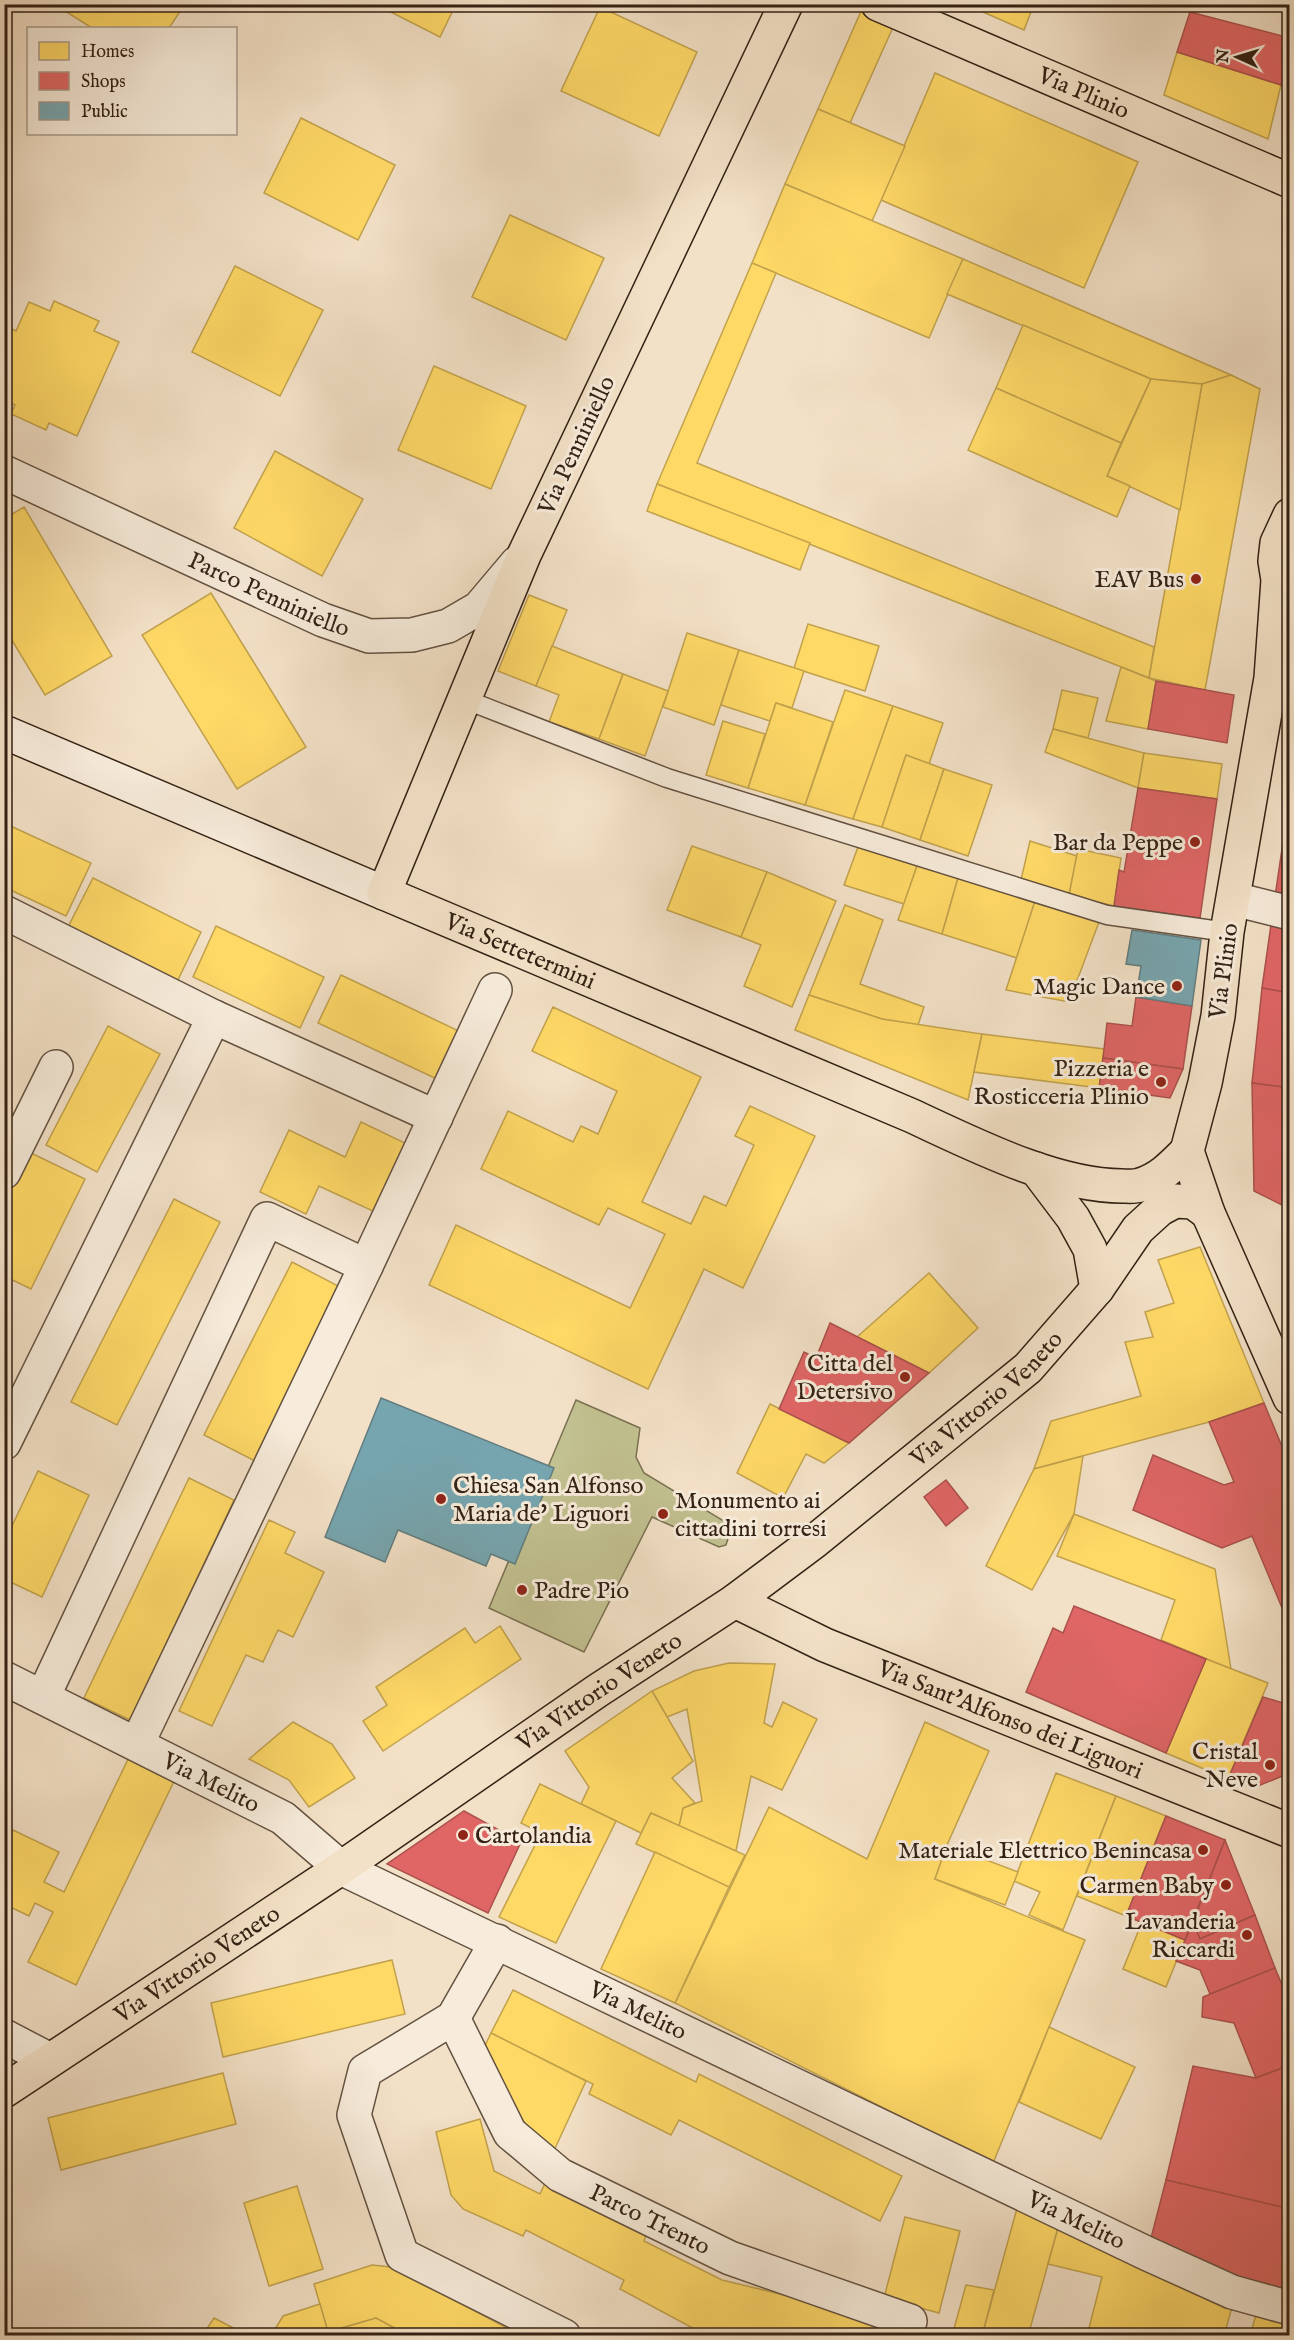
<svg xmlns="http://www.w3.org/2000/svg" width="1294" height="2340" font-family="'IM FELL English',serif">
<rect width="100%" height="100%" fill="#f3e1c7"/>
<filter id="stains"><feTurbulence type="fractalNoise" baseFrequency=".00333" numOctaves="4"/><feColorMatrix values="0 0 0 0 .2 0 0 0 0 .09 0 0 0 0 .02 0 0 0 .5 -.17"/></filter>
<radialGradient id="worn" r=".72"><stop offset=".6" stop-color="#630" stop-opacity="0"/><stop offset="1" stop-color="#630" stop-opacity=".3"/></radialGradient>
<polygon fill="#c2c191" stroke="#7a7152" stroke-width="1.5" points="576,1400 640,1428 636,1457 644,1473 732,1526 726,1545 719,1547 652,1517 584,1652 489,1608"/>
<g fill="#ffd966" stroke="#c2a24d" stroke-width="1.5">
<polygon points="69,4 185,4 169,28 92,28 65,11"/>
<polygon points="375,4 456,4 440,37"/>
<polygon points="965,4 1034,4 1024,30"/>
<polygon points="600,7 697,52 659,136 561,91"/>
<polygon points="862,9 895,23 850,123 818,109"/>
<polygon points="1177,52 1281,85 1268,139 1164,95"/>
<polygon points="935,73 1138,162 1084,288 881,200"/>
<polygon points="818,109 905,146 872,221 785,184"/>
<polygon points="301,118 395,165 358,240 264,193"/>
<polygon points="785,184 963,259 929,338 752,263"/>
<polygon points="510,215 604,258 566,340 472,297"/>
<polygon points="963,259 1231,375 1202,384 1151,379 947,294"/>
<polygon points="752,263 776,273 697,463 1154,647 1149,678 657,484"/>
<polygon points="235,266 323,310 280,396 192,352"/>
<polygon points="54,301 99,321 94,331 119,342 77,436 49,423 46,430 11,414 15,405 4,400 4,335 8,327 16,331 29,302 50,311"/>
<polygon points="1023,325 1151,379 1121,443 996,388"/>
<polygon points="434,366 526,406 491,489 398,450"/>
<polygon points="1231,375 1260,389 1205,690 1149,678 1202,384"/>
<polygon points="1151,379 1202,384 1180,510 1107,476"/>
<polygon points="996,388 1121,443 1107,476 1130,486 1117,517 968,450"/>
<polygon points="275,451 363,499 322,576 234,528"/>
<polygon points="657,484 810,543 800,570 647,511"/>
<polygon points="24,507 112,656 45,695 4,627 4,519"/>
<polygon points="211,593 306,747 237,789 142,635"/>
<polygon points="529,595 567,610 536,686 498,671"/>
<polygon points="808,624 879,646 865,691 794,668"/>
<polygon points="687,633 739,650 714,725 663,707"/>
<polygon points="552,646 623,674 599,739 549,722 559,695 536,686"/>
<polygon points="739,650 804,671 792,708 776,703 770,721 721,705"/>
<polygon points="1121,667 1156,681 1148,729 1106,721"/>
<polygon points="623,674 668,691 645,756 599,739"/>
<polygon points="845,690 893,706 853,819 805,805"/>
<polygon points="1062,690 1098,698 1088,738 1053,729"/>
<polygon points="776,703 833,722 805,805 748,788"/>
<polygon points="893,706 943,723 929,764 906,755 882,827 853,819"/>
<polygon points="723,721 765,734 748,788 706,775"/>
<polygon points="1053,729 1144,753 1138,788 1045,752"/>
<polygon points="1144,753 1222,764 1217,799 1138,788"/>
<polygon points="906,755 944,769 920,840 882,827"/>
<polygon points="944,769 992,785 968,856 920,840"/>
<polygon points="4,823 91,863 66,916 4,887"/>
<polygon points="1030,841 1077,856 1069,895 1021,880"/>
<polygon points="692,846 767,872 741,937 667,910"/>
<polygon points="858,847 917,866 904,904 844,885"/>
<polygon points="1078,849 1121,858 1114,906 1069,895"/>
<polygon points="917,866 958,878 942,934 898,920"/>
<polygon points="767,872 836,901 792,1007 744,986 761,945 741,937"/>
<polygon points="93,878 201,932 176,984 67,929"/>
<polygon points="958,878 1035,901 1017,958 942,934"/>
<polygon points="1035,901 1099,922 1069,1002 1006,990"/>
<polygon points="845,905 883,920 860,984 924,1007 918,1025 882,1019 809,995"/>
<polygon points="216,926 324,977 300,1028 193,977"/>
<polygon points="341,975 465,1034 443,1082 318,1023"/>
<polygon points="809,995 882,1019 982,1034 968,1100 795,1030"/>
<polygon points="553,1007 701,1077 642,1202 691,1224 704,1196 726,1206 754,1145 735,1136 750,1106 815,1136 743,1288 704,1269 648,1389 429,1285 456,1225 630,1308 665,1234 608,1208 599,1225 481,1169 508,1111 573,1142 581,1126 598,1134 617,1091 532,1051"/>
<polygon points="108,1026 160,1054 97,1172 46,1145"/>
<polygon points="982,1034 1104,1049 1099,1088 974,1072"/>
<polygon points="361,1122 407,1144 375,1212 319,1186 306,1214 260,1192 289,1130 345,1157"/>
<polygon points="29,1152 85,1179 31,1289 4,1276 4,1203"/>
<polygon points="174,1199 220,1222 117,1425 71,1402"/>
<polygon points="1200,1247 1264,1403 1209,1422 1034,1469 1051,1421 1141,1396 1125,1342 1153,1337 1145,1312 1174,1303 1158,1260"/>
<polygon points="292,1262 342,1288 255,1461 204,1435"/>
<polygon points="929,1273 978,1328 929,1373 857,1337"/>
<polygon points="770,1404 849,1443 824,1463 806,1454 783,1498 737,1473"/>
<polygon points="1083,1456 1074,1514 1032,1590 986,1566 1034,1469"/>
<polygon points="38,1471 89,1495 42,1597 4,1579 4,1543"/>
<polygon points="189,1478 234,1500 130,1720 84,1698"/>
<polygon points="1074,1514 1215,1569 1231,1669 1161,1640 1175,1600 1057,1556"/>
<polygon points="269,1520 295,1532 285,1553 324,1572 293,1637 278,1630 263,1662 246,1655 212,1726 179,1711"/>
<polygon points="500,1626 521,1659 383,1751 363,1721 387,1705 376,1687 465,1628 475,1643"/>
<polygon points="1206,1659 1268,1683 1228,1779 1166,1753"/>
<polygon points="729,1663 775,1664 764,1723 772,1727 783,1702 817,1719 782,1790 751,1776 736,1851 679,1826 683,1808 702,1801 687,1709 667,1717 652,1691 694,1671"/>
<polygon points="652,1691 693,1761 672,1778 695,1803 683,1808 679,1826 651,1813 641,1833 581,1804 589,1787 565,1751"/>
<polygon points="293,1722 332,1744 355,1778 309,1807 289,1780 249,1759"/>
<polygon points="925,1722 989,1751 947,1845 935,1879 1085,1940 993,2163 675,2003 769,1807 867,1859"/>
<polygon points="132,1751 178,1773 76,1985 28,1962 53,1912 35,1903 29,1916 4,1904 4,1847 13,1830 59,1852 44,1882 64,1892"/>
<polygon points="1056,1773 1116,1796 1063,1930 1029,1915 1040,1892 1014,1881"/>
<polygon points="540,1784 616,1821 556,1943 499,1917 541,1833 521,1823"/>
<polygon points="1116,1796 1166,1816 1126,1916 1077,1896"/>
<polygon points="651,1813 745,1855 729,1887 636,1844"/>
<polygon points="947,1845 1018,1872 1005,1905 935,1879"/>
<polygon points="655,1852 729,1887 675,2003 601,1969"/>
<polygon points="1142,1922 1185,1940 1166,1987 1123,1969"/>
<polygon points="392,1960 405,2014 223,2057 211,2003"/>
<polygon points="513,1990 696,2082 699,2074 902,2176 880,2221 679,2120 671,2135 589,2094 593,2084 491,2033"/>
<polygon points="1049,2027 1135,2067 1101,2139 1019,2102"/>
<polygon points="491,2033 586,2081 552,2155 530,2131 480,2056"/>
<polygon points="223,2073 236,2124 61,2170 48,2118"/>
<polygon points="480,2119 494,2171 540,2194 545,2183 646,2235 644,2241 722,2280 888,2320 883,2336 715,2336 700,2332 620,2289 624,2280 526,2230 523,2236 463,2209 451,2195 436,2132"/>
<polygon points="297,2186 323,2269 269,2286 244,2203"/>
<polygon points="1019,2201 1060,2221 1028,2336 982,2336"/>
<polygon points="905,2217 960,2231 939,2313 884,2298"/>
<polygon points="1060,2221 1232,2307 1224,2336 1087,2336 1102,2277 1048,2264"/>
<polygon points="372,2265 391,2267 520,2335 409,2336 376,2318 328,2332 314,2284"/>
<polygon points="966,2285 994,2290 982,2336 952,2336"/>
<polygon points="320,2304 328,2332 376,2318 409,2336 271,2336 283,2316"/>
<polygon points="1257,2311 1290,2320 1290,2336 1250,2336"/>
<polygon points="214,2318 249,2336 202,2336"/>
</g>
<g fill="#e06666" stroke="#ac514d" stroke-width="1.5">
<polygon points="1190,12 1290,38 1290,54 1281,85 1177,52"/>
<polygon points="1156,681 1234,695 1227,743 1148,729"/>
<polygon points="1138,788 1217,799 1200,918 1114,906 1119,870 1124,872"/>
<polygon points="1288,808 1290,808 1290,900 1275,897"/>
<polygon points="1271,925 1290,929 1290,993 1262,988"/>
<polygon points="1262,988 1290,993 1290,1088 1252,1083"/>
<polygon points="1136,997 1192,1006 1183,1069 1103,1058 1107,1023 1132,1026"/>
<polygon points="1103,1058 1183,1069 1170,1098 1099,1088"/>
<polygon points="1252,1083 1290,1088 1290,1209 1254,1191"/>
<polygon points="830,1323 929,1373 849,1443 779,1409 804,1352 816,1358"/>
<polygon points="1264,1403 1290,1466 1290,1627 1252,1536 1222,1548 1133,1510 1153,1455 1224,1485 1234,1482 1209,1422"/>
<polygon points="946,1480 968,1508 946,1526 924,1497"/>
<polygon points="1074,1606 1206,1659 1166,1753 1026,1692 1053,1628 1063,1633"/>
<polygon points="1263,1697 1290,1705 1290,1773 1253,1788 1228,1779"/>
<polygon points="464,1811 521,1842 488,1913 387,1864"/>
<polygon points="1166,1816 1225,1840 1185,1940 1126,1916"/>
<polygon points="1225,1840 1255,1915 1200,1939 1193,1922"/>
<polygon points="1255,1915 1275,1968 1210,1994 1200,1970 1176,1961 1193,1922 1200,1939"/>
<polygon points="1275,1968 1290,2004 1290,2065 1256,2078 1234,2023 1202,2017 1203,1997"/>
<polygon points="1290,2065 1290,2209 1166,2180 1193,2066 1256,2078"/>
<polygon points="1166,2180 1290,2209 1290,2297 1150,2242"/>
</g>
<g fill="#76a5af" stroke="#627d80" stroke-width="1.5">
<polygon points="1132,930 1201,940 1192,1006 1136,997 1141,966 1126,964"/>
<polygon points="381,1398 554,1468 515,1564 491,1554 486,1566 398,1530 385,1562 325,1537"/>
</g>
<g fill="none" stroke-linecap="round" stroke-linejoin="round">
<g stroke="#635141" stroke-width="21">
<polyline id="lane" points="464,699 667,778 1107,915 1227,932"/>
</g>
<g stroke="#635141" stroke-width="36">
<g id="street">
<path id="s1" d="M4 472 323 620 369 636 412 635 448 626 479 608 517 563"/>
<polyline points="1234,899 1290,913"/>
<polyline points="4,912 214,1017 436,1117"/>
<polyline points="4,1172 56,1067"/>
<polyline points="366,1266 495,990"/>
<polyline points="4,1443 214,1017"/>
<path id="s2" d="M4 1678 283 1818 341 1868 1148 2254 1232 2292 1290 2308"/>
<polyline points="43,1697 267,1219 366,1266 137,1744"/>
<polyline points="497,1941 453,2018 365,2071 354,2115 402,2255 564,2336"/>
<path id="s3" d="M453 2018 510 2133 560 2175 730 2258 910 2321 905 2336"/>
<polyline points="4,2036 50,2060"/>
</g>
</g>
<g stroke="#332114" stroke-width="36">
<polyline id="secondary" points="4,732 384,893"/>
</g>
<g stroke="#332114" stroke-width="36">
<g id="primary">
<path id="s4" d="M786 4 524 555 384 893 910 1115C971 1143 1054 1186 1122 1186 1127 1186 1134 1187 1140 1185 1160 1179 1172 1166 1187 1151"/>
<path id="s5" d="M878 4 1290 181"/>
<polyline points="1290,515 1277,543 1275,561 1278,580 1271,678 1227,932 1218,1016 1205,1083 1187,1151 1208,1213 1290,1398"/>
<polyline points="1036,1169 1073,1218 1090,1249 1097,1289"/>
<path id="s6" d="M735 1601 825 1645 1290 1831"/>
<path id="s7" d="M4 2091 341 1868 597 1691 735 1601 815 1541 1028 1368 1097 1289 1138 1229 1160 1209 1175 1201 1193 1202 1208 1213"/>
</g>
</g>
<use href="#lane" stroke="#f7ecdb" stroke-width="18"/>
<use href="#street" stroke="#f7ecdb" stroke-width="33"/>
<use href="#secondary" stroke="#f7ecdb" stroke-width="33"/>
<use href="#primary" stroke="#f3e1c7" stroke-width="33"/>
</g>
<g fill="#8f2418" stroke="#f7ecdb" stroke-width="2">
<circle cx="1196" cy="579" r="6"/>
<circle cx="1195" cy="842" r="6"/>
<circle cx="1177" cy="986" r="6"/>
<circle cx="1161" cy="1082" r="6"/>
<circle cx="905" cy="1377" r="6"/>
<circle cx="441" cy="1499" r="6"/>
<circle cx="663" cy="1514" r="6"/>
<circle cx="522" cy="1590" r="6"/>
<circle cx="1270" cy="1765" r="6"/>
<circle cx="463" cy="1835" r="6"/>
<circle cx="1203" cy="1850" r="6"/>
<circle cx="1226" cy="1885" r="6"/>
<circle cx="1247" cy="1935" r="6"/>
</g>
<g text-anchor="middle" stroke-width="6" stroke-linejoin="round" paint-order="stroke">
<g font-size="24" fill="#332114" stroke="#f7ecdb">
<text dy="8" stroke="none"><textPath href="#s5" startOffset="224">Via Plinio</textPath></text>
<text transform="translate(576 445) rotate(-65)" y="8">Via Penniniello</text>
<text dy="8" stroke="none"><textPath href="#s1" startOffset="292">Parco Penniniello</textPath></text>
<text dy="8" stroke="none"><textPath href="#s4" startOffset="1124">Via Settetermini</textPath></text>
<text transform="translate(1223 971) rotate(-82)" y="8">Via Plinio</text>
<text dy="8" stroke="none"><textPath href="#s7" startOffset="1203">Via Vittorio Veneto</textPath></text>
<text dy="8" stroke="none"><textPath href="#s7" startOffset="717">Via Vittorio Veneto</textPath></text>
<text dy="8" stroke="none"><textPath href="#s6" startOffset="300">Via Sant'Alfonso dei Liguori</textPath></text>
<text dy="8" stroke="none"><textPath href="#s2" startOffset="232">Via Melito</textPath></text>
<text dy="8" stroke="none"><textPath href="#s7" startOffset="231">Via Vittorio Veneto</textPath></text>
<text dy="8" stroke="none"><textPath href="#s2" startOffset="718">Via Melito</textPath></text>
<text dy="8" stroke="none"><textPath href="#s3" startOffset="294">Parco Trento</textPath></text>
<text dy="8" stroke="none"><textPath href="#s2" startOffset="1204">Via Melito</textPath></text>
</g>
<g font-size="24" fill="#332114" stroke="#f7ecdb" text-anchor="end">
<text x="1184" y="587">EAV Bus</text>
<text x="1183" y="850">Bar da Peppe</text>
<text x="1165" y="994">Magic Dance</text>
<text x="1149" y="1076">Pizzeria e<tspan x="1149" dy="28">Rosticceria Plinio</tspan></text>
<text x="893" y="1371">Citta del<tspan x="893" dy="28">Detersivo</tspan></text>
<text x="453" y="1493" text-anchor="start">Chiesa San Alfonso<tspan x="453" dy="28">Maria de' Liguori</tspan></text>
<text x="675" y="1508" text-anchor="start">Monumento ai<tspan x="675" dy="28">cittadini torresi</tspan></text>
<text x="534" y="1598" text-anchor="start">Padre Pio</text>
<text x="1258" y="1759">Cristal<tspan x="1258" dy="28">Neve</tspan></text>
<text x="475" y="1843" text-anchor="start">Cartolandia</text>
<text x="1191" y="1858">Materiale Elettrico Benincasa</text>
<text x="1214" y="1893">Carmen Baby</text>
<text x="1235" y="1929">Lavanderia<tspan x="1235" dy="28">Riccardi</tspan></text>
</g>
</g>
<rect width="1294" height="2340" fill="none" stroke="#f3e1c7" stroke-width="24"/>
<rect x="6" y="6" width="1282" height="2328" fill="none" stroke="#332114" stroke-width="3"/>
<rect x="12" y="12" width="1270" height="2316" fill="none" stroke="#332114" stroke-width="1.5"/>
<rect x="27" y="27" width="210" height="108" fill="#f7ecdb" stroke="#a99b8b" stroke-width="1.5"/>
<rect x="39" y="42" width="30" height="18" fill="#ffd966" stroke="#a99b8b" stroke-width="1.5"/>
<text x="81" y="57" font-size="18" fill="#332114">Homes</text>
<rect x="39" y="72" width="30" height="18" fill="#e06666" stroke="#a99b8b" stroke-width="1.5"/>
<text x="81" y="87" font-size="18" fill="#332114">Shops</text>
<rect x="39" y="102" width="30" height="18" fill="#76a5af" stroke="#a99b8b" stroke-width="1.5"/>
<text x="81" y="117" font-size="18" fill="#332114">Public</text>
<g transform="translate(1237 57) rotate(274)" stroke="#f7ecdb" stroke-width="4.5" paint-order="stroke">
<path d="M0-4.5L10 22L0 15L-10 22Z" fill="#332114"/>
<text y="-9" font-size="16" font-weight="bold" text-anchor="middle" fill="#332114">N</text>
</g>
<rect width="100%" height="100%" filter="url(#stains)"/>
<rect width="100%" height="100%" fill="url(#worn)"/>
</svg>
